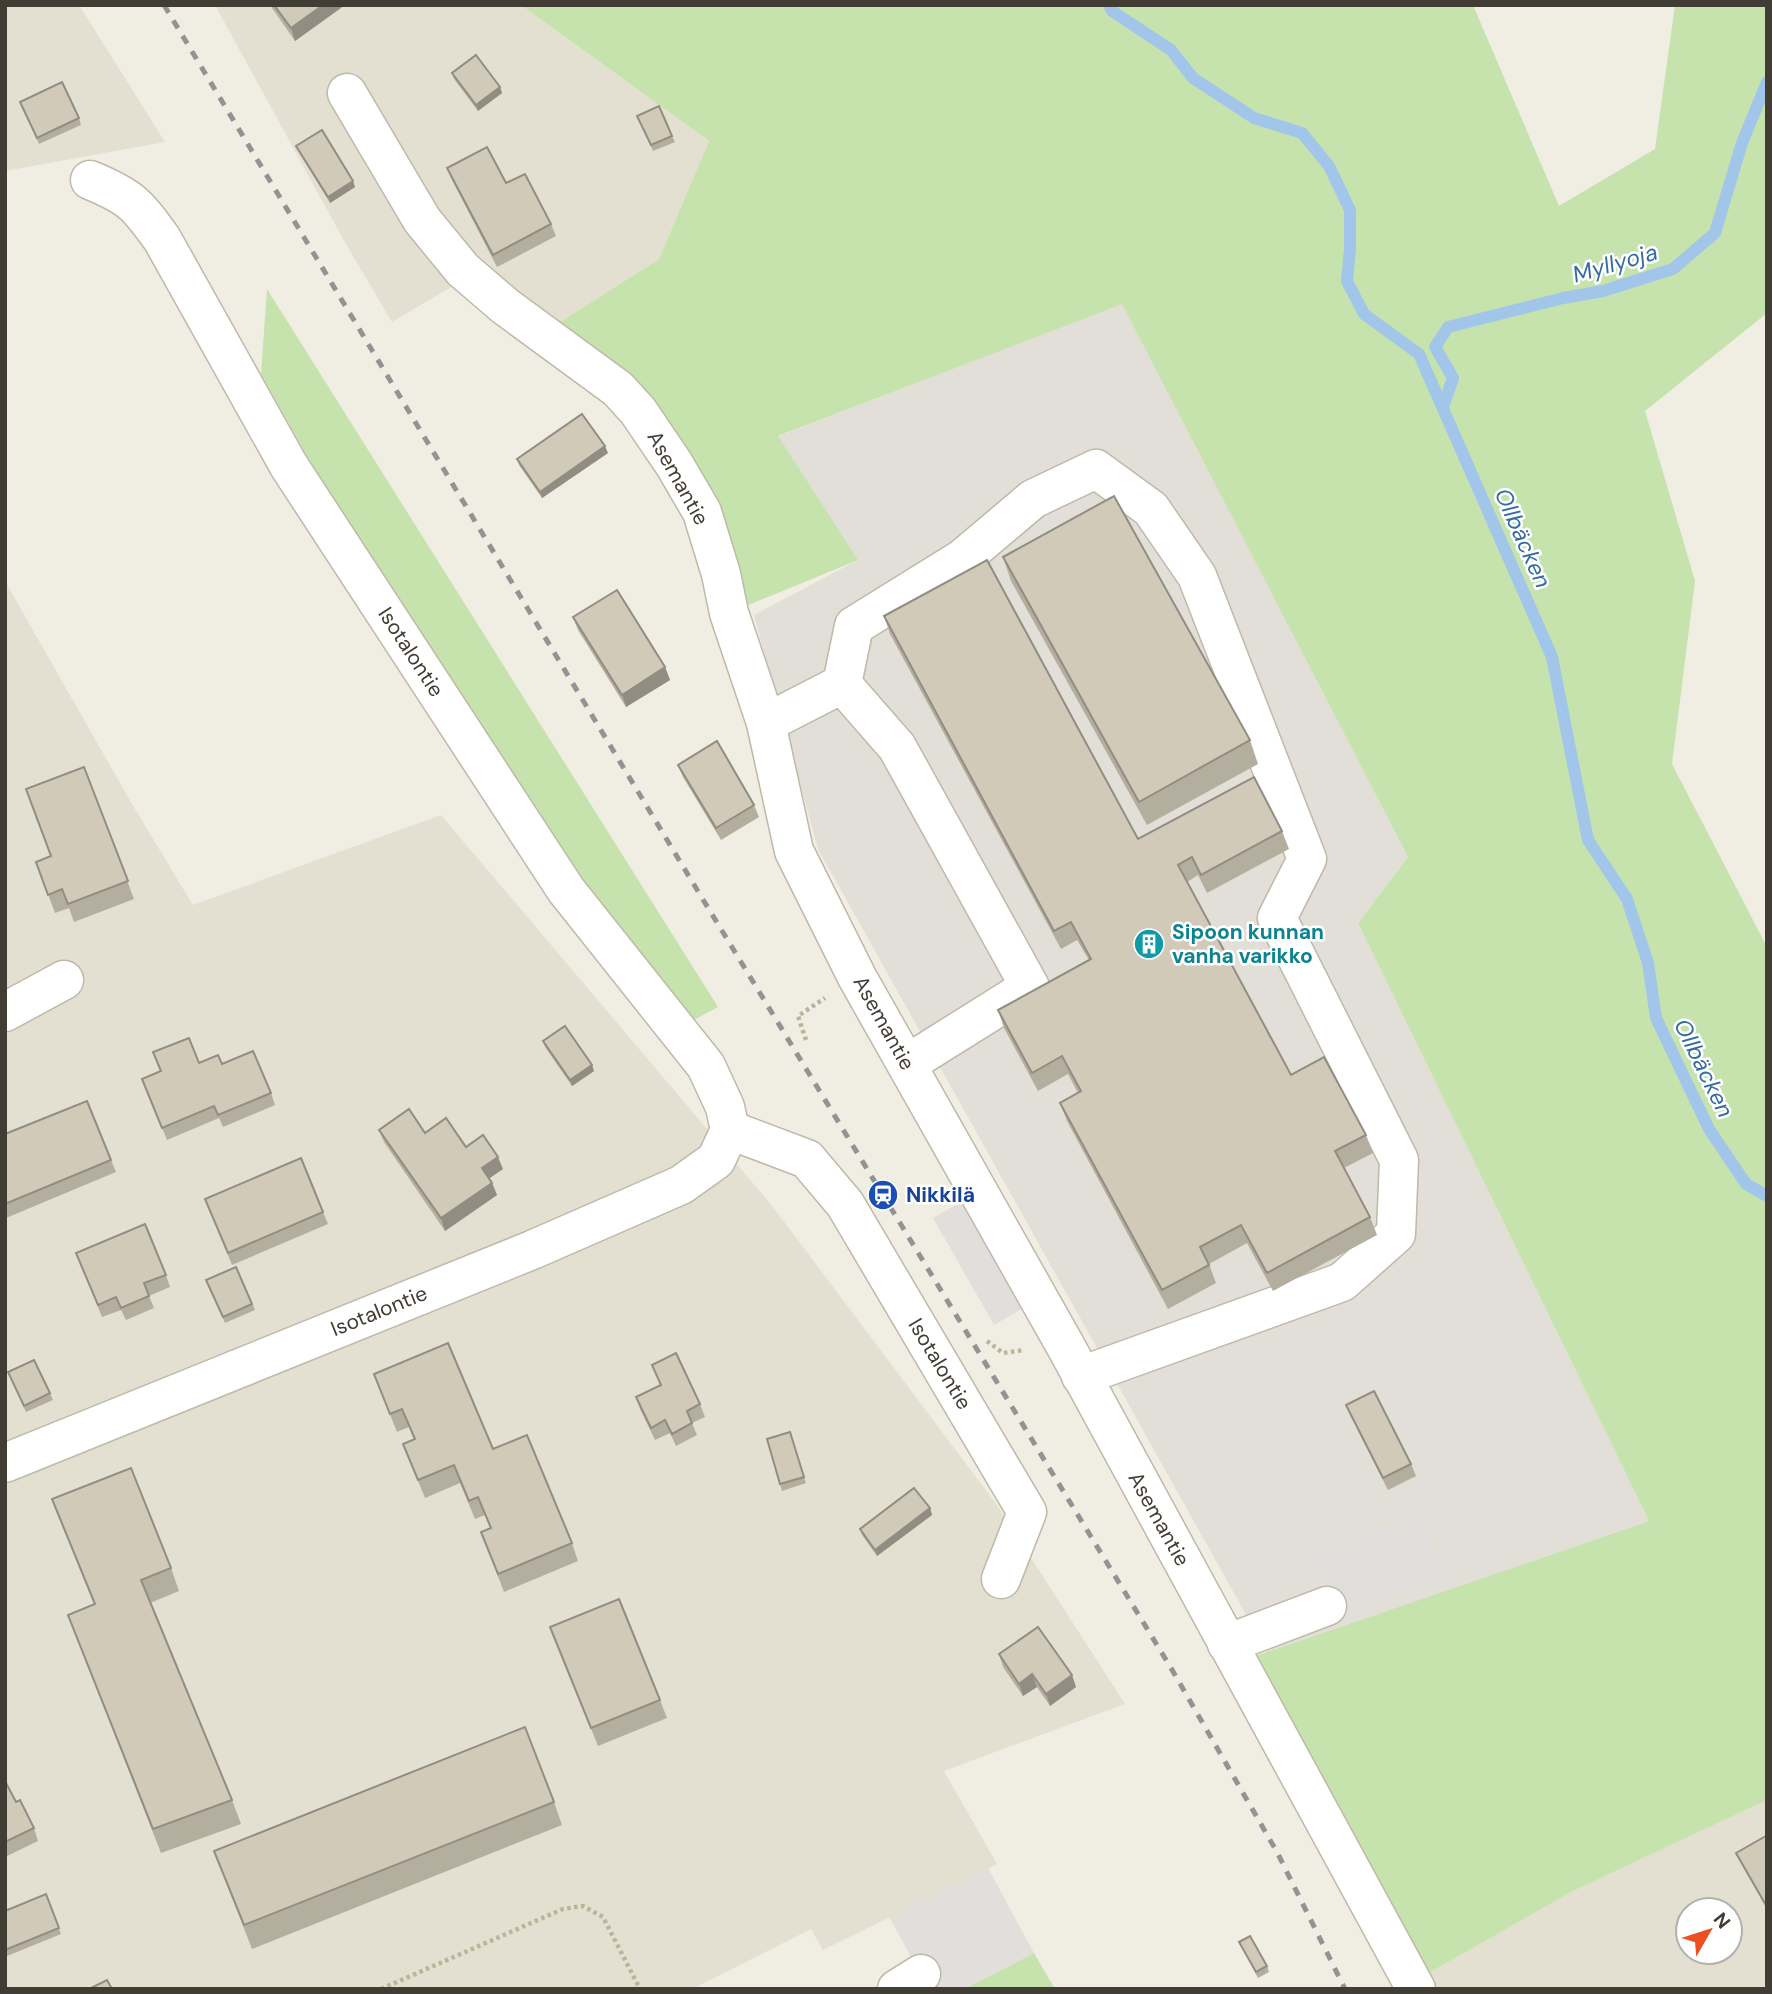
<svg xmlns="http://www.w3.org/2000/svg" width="1772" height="1994" font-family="'DM Sans',sans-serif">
<rect width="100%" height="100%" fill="#f0ede3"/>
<g fill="#e4e0d1" fill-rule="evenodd">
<polygon points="5,5 79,5 165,142 5,171"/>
<polygon points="215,5 521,5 709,141 659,259 543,333 487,266 392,322 343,239"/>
<polygon points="5,581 132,804 193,905 441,815 773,1207 997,1505 1125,1704 944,1771 997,1864 823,1950 811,1929 692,1989 5,1989"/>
<path d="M1767 1800V1989H1417L1413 1982 1573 1891ZM1688 1910H1730V1952H1688Z"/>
</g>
<polygon fill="#e2dfd8" points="1122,303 1408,857 1358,923 1649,1521 1267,1652 818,849 754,615 858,560 777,437"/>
<g fill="#c6e3ae">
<polygon points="521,5 1473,5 1559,206 1655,149 1675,5 1767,5 1767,313 1645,411 1695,581 1672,764 1767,947 1767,1800 1573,1891 1413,1982 1238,1662 1649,1521 1358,923 1408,857 1122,304 778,436 858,560 729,613 674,464 543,333 659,259 709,141"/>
<polygon points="267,289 718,1007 690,1022 573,877 317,474 261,374"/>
<polygon points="1034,1953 1055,1989 964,1989"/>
</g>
<g fill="#e1dfdb">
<polygon points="961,1202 1022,1309 994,1325 933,1218"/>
<polygon points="1422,1515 1446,1575 1332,1619 1309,1555"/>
<polygon points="988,1868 1034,1953 964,1989 929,1989 889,1917"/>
</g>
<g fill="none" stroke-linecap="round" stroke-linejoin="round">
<g stroke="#a2c6ea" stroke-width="12">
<polyline points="1109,5 1112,11 1171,50 1193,78 1254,118 1302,133 1329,166 1350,210 1350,249 1347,281 1364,314 1419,354 1552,657 1588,840 1627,899 1648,963 1656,1018 1709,1129 1746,1184 1767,1196"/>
<polyline points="1443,407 1453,378 1435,347 1448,327 1563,298 1603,291 1673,269 1715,233 1742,143 1767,82"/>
</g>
<g stroke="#beb9a9" stroke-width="41">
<g id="minor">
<polyline points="347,93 422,220 463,270 505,306 618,389 638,411 674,464 702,512 721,574 729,613 766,723 794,851 857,977 1065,1345 1416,1989"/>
<polyline points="842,684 854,626 962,559 1033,499 1096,469 1151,509 1197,576 1307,859 1277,918 1399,1160 1396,1234 1342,1282 1081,1376"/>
<polyline points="766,723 842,684 897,747 1030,987 907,1064"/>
<polyline points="5,1012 64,980"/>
<polyline points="730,1130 807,1159 845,1204 1027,1512 1001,1579"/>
<path d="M5 1463 532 1250 681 1185 716 1160 730 1130 725 1107 706 1066 566 890 289 466 162 239C137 204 131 197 90 180"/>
<polyline points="1227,1644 1327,1606"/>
<polyline points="897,1989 921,1974"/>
</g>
</g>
<g stroke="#bcb399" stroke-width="4.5" stroke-dasharray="3.5 3.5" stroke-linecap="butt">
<polyline points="806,1040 798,1016 825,998"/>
<polyline points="987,1341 1003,1353 1024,1350"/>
<polyline points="381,1989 563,1909 583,1906 603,1917 640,1989"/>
</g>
<use href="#minor" stroke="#fff" stroke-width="38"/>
<polyline stroke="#939393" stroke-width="5" stroke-dasharray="9 9" stroke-linecap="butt" points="164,5 699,893 1171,1668 1277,1852 1345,1989"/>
</g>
<g fill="#b4ae9f">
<polygon points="270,5 345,5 295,41"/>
<polygon points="452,73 500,87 502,93 478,111 454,79"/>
<polygon points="20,102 79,118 81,125 39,144"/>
<polygon points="637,116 672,136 675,142 653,151"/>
<polygon points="296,146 355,187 330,203 299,152"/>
<polygon points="447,168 506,183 551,224 556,236 497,267 452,180"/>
<polygon points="608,453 542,498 519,465 517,459"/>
<polygon points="1003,557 1250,740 1258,764 1147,825 1011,581"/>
<polygon points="884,616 1138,839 1282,831 1289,849 1207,893 1198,875 1187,882 1291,1075 1366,1135 1373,1153 1344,1168 1370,1217 1377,1235 1273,1291 1247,1243 1209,1264 1216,1283 1168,1309 1067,1121 1060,1103 1078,1093 1068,1074 1038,1091 1004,1028 998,1010 1089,960 1077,940 1061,949 890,634"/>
<polygon points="573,617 665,667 670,680 626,707 578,630"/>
<polygon points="678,765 754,805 759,817 721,840 683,777"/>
<polygon points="84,767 134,899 74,922 69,908 55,913 36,862 51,856"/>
<polygon points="543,1041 594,1071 572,1086 545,1047"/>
<polygon points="153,1052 199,1063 222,1064 271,1093 275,1105 223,1127 219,1118 167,1140 147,1091 161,1071"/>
<polygon points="379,1130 425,1133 466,1147 503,1169 489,1178 492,1183 497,1195 445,1231 384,1142"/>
<polygon points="5,1134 111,1160 116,1172 6,1218"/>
<polygon points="205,1199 323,1212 328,1224 232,1265"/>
<polygon points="76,1253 166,1275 170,1287 149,1296 154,1308 126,1320 121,1310 102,1317"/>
<polygon points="236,1267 255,1310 225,1323 208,1286"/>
<polygon points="652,1365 700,1404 705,1417 692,1423 697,1435 676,1446 670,1433 655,1440 640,1409 636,1397 660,1385"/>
<polygon points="8,1372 50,1393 53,1400 26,1412"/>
<polygon points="374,1374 493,1449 572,1543 578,1561 504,1592 481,1532 490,1528 485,1515 475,1519 460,1483 425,1498 403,1444 414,1440 409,1427 397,1432"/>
<polygon points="1346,1405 1411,1464 1416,1476 1388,1490 1351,1417"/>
<polygon points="790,1432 806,1483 782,1491 767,1439"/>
<polygon points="52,1499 171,1568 179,1591 150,1603 232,1800 241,1824 161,1853 68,1615 94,1604"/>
<polygon points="930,1508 932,1515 877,1556 862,1535 860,1529"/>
<polygon points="550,1627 660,1700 667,1718 598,1746"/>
<polygon points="999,1654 1076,1687 1050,1706 1037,1687 1023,1696 1003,1667"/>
<polygon points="5,1781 16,1802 34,1828 38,1841 5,1857"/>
<polygon points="554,1802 562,1825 252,1949 214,1851"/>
<polygon points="1767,1837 1767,1909 1739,1859 1736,1853"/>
<polygon points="46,1894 61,1934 7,1956 5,1951 5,1911"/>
<polygon points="1239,1942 1267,1966 1269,1972 1258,1978"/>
</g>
<g fill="#928d82">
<polygon points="323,5 345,5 295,41 291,28"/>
<polygon points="500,87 502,93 478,111 476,105"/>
<polygon points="353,181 355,187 330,203 328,197"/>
<polygon points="605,446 608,453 542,498 540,492"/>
<polygon points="665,667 670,680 626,707 622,695"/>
<polygon points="592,1065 594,1071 572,1086 570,1080"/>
<polygon points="498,1157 503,1169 487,1180 482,1168"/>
<polygon points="492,1183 497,1195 445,1231 441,1218"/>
<polygon points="930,1508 932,1515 877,1556 875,1550"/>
<polygon points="1032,1674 1037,1687 1023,1696 1019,1684"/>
<polygon points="1072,1675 1076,1687 1050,1706 1046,1694"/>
</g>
<g fill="#d1cab9" stroke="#928d82" stroke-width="2">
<polygon points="274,5 323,5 291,28"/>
<polygon points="476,55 500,87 476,105 452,73"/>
<polygon points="62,82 79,118 37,138 20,102"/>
<polygon points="659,106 672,136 651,145 637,116"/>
<polygon points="322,130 353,181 328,197 296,146"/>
<polygon points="487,147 506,183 525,174 551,224 493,255 447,168"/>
<polygon points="582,414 605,446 540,492 517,459"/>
<polygon points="1114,496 1250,740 1139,802 1003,557"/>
<polygon points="987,560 1138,839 1254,777 1282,831 1201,875 1192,857 1178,865 1291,1075 1324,1057 1366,1135 1335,1151 1370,1217 1267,1273 1241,1225 1200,1247 1209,1265 1162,1290 1060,1103 1081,1091 1062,1056 1032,1073 998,1010 1091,959 1071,922 1054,931 884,616"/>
<polygon points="617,590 665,667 622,695 573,617"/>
<polygon points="717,741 754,805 716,828 678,765"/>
<polygon points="84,767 128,881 68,904 62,889 48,895 36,862 51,856 26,789"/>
<polygon points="565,1026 592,1065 570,1080 543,1041"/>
<polygon points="189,1038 199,1063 218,1055 222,1064 253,1051 271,1093 218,1115 214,1106 162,1128 142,1079 161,1071 153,1052"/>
<polygon points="87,1101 111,1160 5,1204 5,1134"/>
<polygon points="409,1109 425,1133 446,1118 466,1147 483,1135 498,1157 482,1168 492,1183 441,1218 379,1130"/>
<polygon points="301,1158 323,1212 228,1253 205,1199"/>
<polygon points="145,1224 166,1275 144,1283 149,1296 121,1308 116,1297 98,1305 76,1253"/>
<polygon points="236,1267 252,1304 223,1317 206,1280"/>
<polygon points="448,1343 493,1449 527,1435 572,1543 498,1574 481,1532 491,1528 478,1497 469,1501 454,1465 418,1480 403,1444 415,1439 402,1409 390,1414 374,1374"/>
<polygon points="676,1353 700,1404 687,1411 692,1423 672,1434 665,1420 651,1428 636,1397 661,1385 652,1365"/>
<polygon points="34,1360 50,1393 24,1406 8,1372"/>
<polygon points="1374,1391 1411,1464 1383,1478 1346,1405"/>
<polygon points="790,1432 804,1477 780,1484 767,1439"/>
<polygon points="131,1468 171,1568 141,1580 232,1800 153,1829 68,1615 95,1604 52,1499"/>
<polygon points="914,1488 930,1508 875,1550 860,1529"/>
<polygon points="619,1599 660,1700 591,1728 550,1627"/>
<polygon points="1038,1627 1072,1675 1046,1694 1032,1674 1019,1684 999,1654"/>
<polygon points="525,1727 554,1802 244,1925 214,1851"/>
<polygon points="5,1781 16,1802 20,1800 34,1828 5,1842"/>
<polygon points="1766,1836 1767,1837 1767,1907 1736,1853"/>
<polygon points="46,1894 59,1928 5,1950 5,1911"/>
<polygon points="1250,1936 1267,1966 1256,1972 1239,1942"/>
<polygon points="107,1980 112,1989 89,1989"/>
</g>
<defs>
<g id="building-disc" transform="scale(1.575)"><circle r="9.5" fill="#0f9aa8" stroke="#fff"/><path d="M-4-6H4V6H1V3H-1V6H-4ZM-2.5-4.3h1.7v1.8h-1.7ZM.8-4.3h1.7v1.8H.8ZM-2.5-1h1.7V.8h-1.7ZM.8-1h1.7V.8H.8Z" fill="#fff"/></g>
<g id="station-disc" transform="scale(1.575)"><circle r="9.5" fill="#1a4fb4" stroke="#fff"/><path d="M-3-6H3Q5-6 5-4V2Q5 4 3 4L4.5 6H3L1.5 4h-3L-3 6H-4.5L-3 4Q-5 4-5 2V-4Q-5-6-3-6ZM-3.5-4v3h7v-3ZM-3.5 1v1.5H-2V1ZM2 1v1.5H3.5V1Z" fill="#fff"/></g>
</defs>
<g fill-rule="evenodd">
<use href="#building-disc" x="1149" y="944"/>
<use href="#station-disc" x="883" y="1195"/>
</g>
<g text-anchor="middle" stroke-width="5" stroke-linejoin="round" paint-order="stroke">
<g font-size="21" fill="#423d34" stroke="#fff">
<text transform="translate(678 478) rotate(61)" y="7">Asemantie</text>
<text transform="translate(411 652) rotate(57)" y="7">Isotalontie</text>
<text transform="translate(884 1023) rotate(61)" y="7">Asemantie</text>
<text transform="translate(379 1311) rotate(-22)" y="7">Isotalontie</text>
<text transform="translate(940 1364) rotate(59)" y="7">Isotalontie</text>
<text transform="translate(1159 1519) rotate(61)" y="7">Asemantie</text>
</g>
<g font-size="21" font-weight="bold" fill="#0d838f" stroke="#fff" text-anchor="start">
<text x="1172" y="939">Sipoon kunnan<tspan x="1172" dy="24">vanha varikko</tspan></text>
</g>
<g font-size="21" font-weight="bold" fill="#164399" stroke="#fff" text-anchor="start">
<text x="906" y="1202">Nikkilä</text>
</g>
<g font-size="23" font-style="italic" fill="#356ba5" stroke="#fff">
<text transform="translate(1615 263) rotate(-16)" y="8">Myllyoja</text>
<text transform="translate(1523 538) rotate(66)" y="8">Ollbäcken</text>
<text transform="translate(1704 1068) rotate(64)" y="8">Ollbäcken</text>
</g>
</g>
<rect width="1772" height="1994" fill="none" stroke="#423d34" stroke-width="14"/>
<g transform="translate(1709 1931) rotate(51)"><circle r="33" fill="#ffffff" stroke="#b3b1ae" stroke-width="2"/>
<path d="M0-5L12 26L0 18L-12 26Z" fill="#ec511f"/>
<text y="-10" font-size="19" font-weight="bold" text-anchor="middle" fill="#423d34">N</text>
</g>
</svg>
